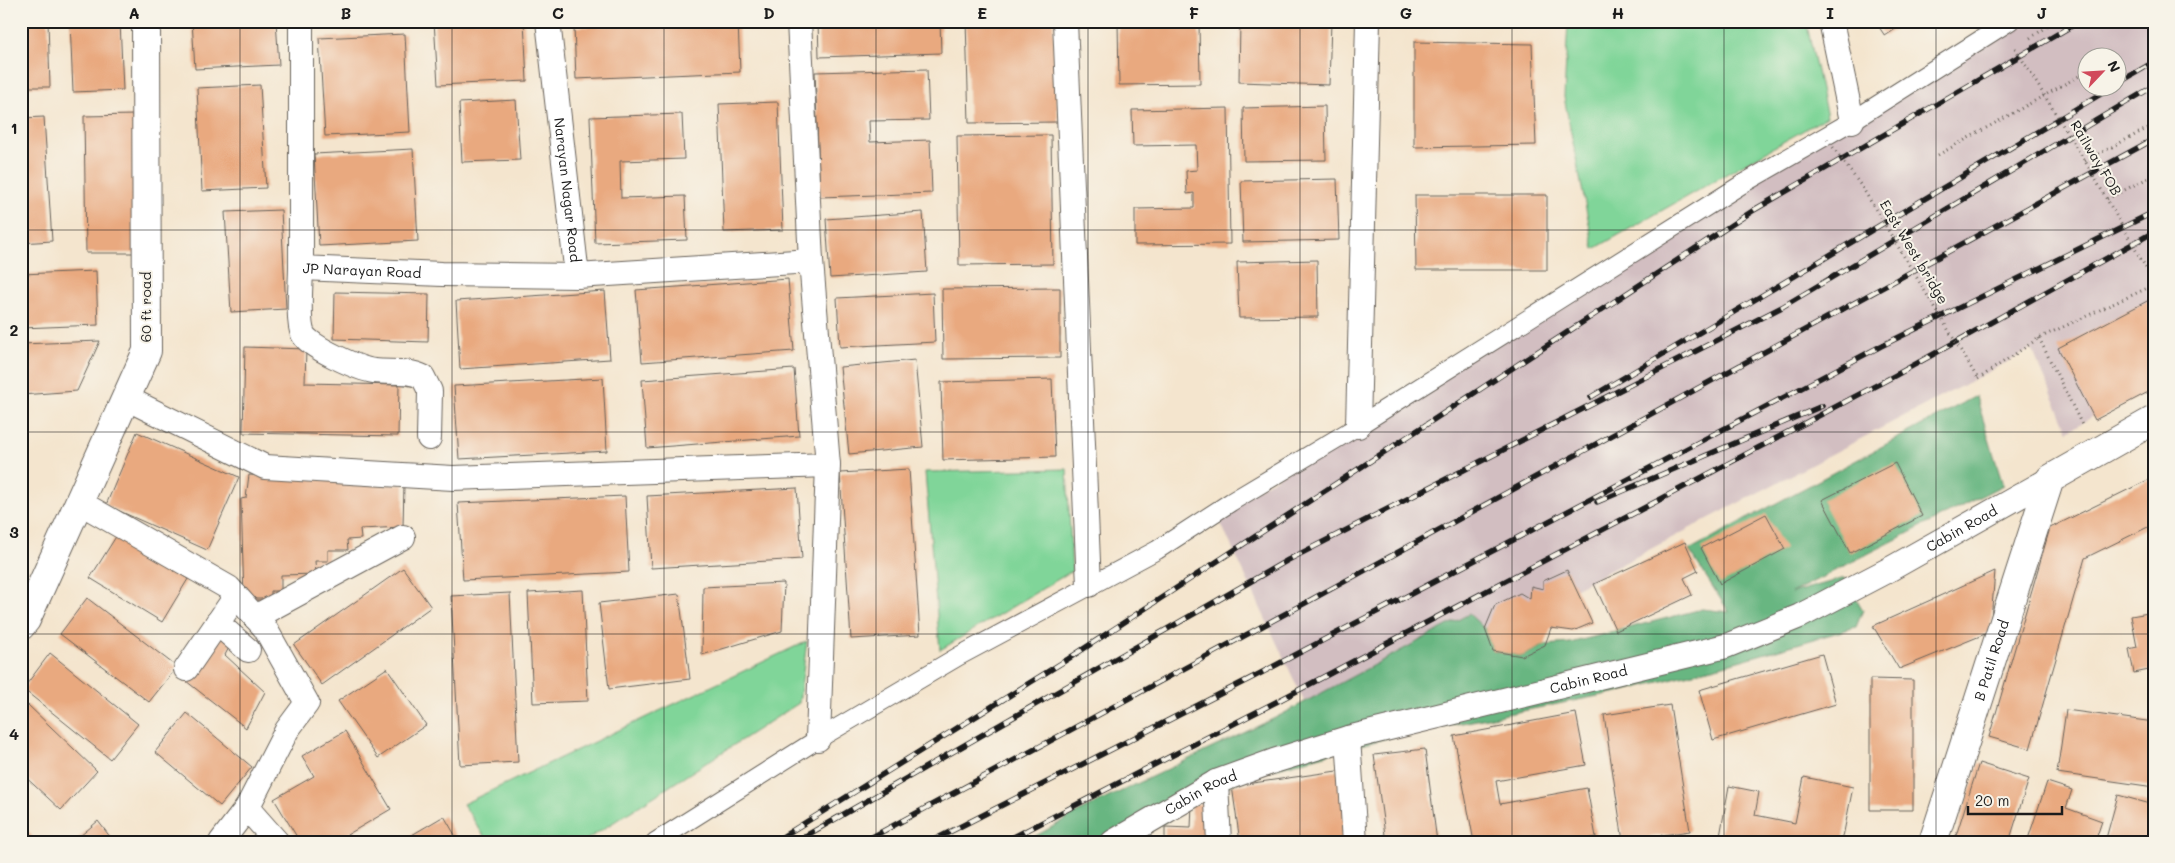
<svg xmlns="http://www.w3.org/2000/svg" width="2175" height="863" font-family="Mali,sans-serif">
<rect width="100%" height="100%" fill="#f7f3e8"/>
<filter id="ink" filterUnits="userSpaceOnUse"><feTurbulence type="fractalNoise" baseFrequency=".02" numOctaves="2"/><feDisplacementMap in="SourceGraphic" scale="10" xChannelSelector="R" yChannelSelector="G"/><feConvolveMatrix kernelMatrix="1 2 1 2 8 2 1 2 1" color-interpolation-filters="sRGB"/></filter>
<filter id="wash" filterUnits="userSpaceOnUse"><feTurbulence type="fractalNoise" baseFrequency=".0096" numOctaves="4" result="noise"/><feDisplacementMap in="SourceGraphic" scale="20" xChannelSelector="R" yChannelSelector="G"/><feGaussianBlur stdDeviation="1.12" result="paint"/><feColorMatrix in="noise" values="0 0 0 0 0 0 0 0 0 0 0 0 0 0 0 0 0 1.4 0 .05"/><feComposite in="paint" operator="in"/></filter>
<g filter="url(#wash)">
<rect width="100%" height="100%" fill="#f4e5ce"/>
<path fill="#d2bec1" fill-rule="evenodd" d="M2002 21H2154V381L2068 431 2032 349 1315 725 1217 515ZM2088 58H2118V88H2088Z"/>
<g fill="#80d599" stroke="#4e785a">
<polygon points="1568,21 1806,21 1827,117 1594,249 1564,97"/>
<polygon points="1067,469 1072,571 940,650 925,472"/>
<polygon points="807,641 799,703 583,842 488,842 463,804"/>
</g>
<polygon fill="#68b681" stroke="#42694e" points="1976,396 2003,485 1791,593 1844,578 1863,610 1856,627 1735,662 1628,690 1391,737 1259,773 1208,795 1134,842 1025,842 1084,809 1275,718 1469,614 1485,629 1493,651 1522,656 1545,645 1570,643 1702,609 1729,612 1689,550"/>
<g id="blocks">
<g fill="#e9a97f">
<polygon points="21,21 48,21 50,87 21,87"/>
<polygon points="70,21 120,21 123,90 73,92"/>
<polygon points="192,21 276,21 279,65 195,69"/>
<polygon points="434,21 524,21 527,81 438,85"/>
<polygon points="589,21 622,21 622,23 590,25"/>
<polygon points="738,21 740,72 576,79 574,27"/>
<polygon points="818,21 940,21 941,53 819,57"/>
<polygon points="966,21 1053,21 1058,122 969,123"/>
<polygon points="1118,21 1199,21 1200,84 1119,85"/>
<polygon points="1240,21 1331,21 1329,85 1239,82"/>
<polygon points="1875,21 1908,21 1885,36"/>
<polygon points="405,34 410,132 325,136 319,38"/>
<polygon points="1414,42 1532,44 1536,145 1414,147"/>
<polygon points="927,69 929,120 869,121 870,142 930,140 932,193 820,197 815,72"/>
<polygon points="260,85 266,188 202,191 197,88"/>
<polygon points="516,100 520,160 462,162 459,103"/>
<polygon points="778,102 783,230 724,232 719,104"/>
<polygon points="1325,106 1326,160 1244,161 1243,108"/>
<polygon points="1228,108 1230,244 1135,245 1135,209 1194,208 1194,193 1187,194 1186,171 1197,170 1196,145 1133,146 1132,110"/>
<polygon points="682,114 684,159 620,161 621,198 685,196 687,240 595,243 590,117"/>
<polygon points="135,115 137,253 86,253 84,116"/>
<polygon points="44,117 52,241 21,243 21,118"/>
<polygon points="1051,135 1053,264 959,265 957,136"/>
<polygon points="413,149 418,241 319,246 314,154"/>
<polygon points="1337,179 1339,240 1243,242 1241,181"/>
<polygon points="1415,195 1547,195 1547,270 1416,270"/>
<polygon points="281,210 286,309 231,312 225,212"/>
<polygon points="923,212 927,272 830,278 826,219"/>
<polygon points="1317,260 1318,317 1239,318 1237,262"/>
<polygon points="96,271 98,325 21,328 21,274"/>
<polygon points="788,279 794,351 642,362 636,290"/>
<polygon points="1060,288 1060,358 943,359 942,289"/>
<polygon points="605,291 610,359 460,369 456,301"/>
<polygon points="335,292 429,294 428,342 334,339"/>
<polygon points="933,293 935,342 840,347 837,298"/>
<polygon points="2151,299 2154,306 2154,389 2095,420 2058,348"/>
<polygon points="100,341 77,391 21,395 21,344"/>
<polygon points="245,347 306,349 305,383 399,385 398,436 243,433"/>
<polygon points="915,360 923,447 849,454 840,367"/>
<polygon points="794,369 799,436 647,448 642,380"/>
<polygon points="603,378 607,451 459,459 454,386"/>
<polygon points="1052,379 1055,457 943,460 941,382"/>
<polygon points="137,432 239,477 207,550 106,505"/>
<polygon points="1895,463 1922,516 1850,553 1822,500"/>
<polygon points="909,469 920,635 851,639 840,473"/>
<polygon points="249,475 404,485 403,527 360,529 361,539 347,540 348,550 328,550 328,561 315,561 316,574 281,575 281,591 271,591 271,599 244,599 241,499 246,498"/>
<polygon points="2154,477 2154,524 2085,558 2030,749 1989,737 2050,528"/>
<polygon points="797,488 802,559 651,568 647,496"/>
<polygon points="625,496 629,572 463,580 458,503"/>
<polygon points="1766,514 1785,549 1720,584 1701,548"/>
<polygon points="117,535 188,579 162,622 90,578"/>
<polygon points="1685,542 1698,571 1684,578 1692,595 1616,631 1594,584"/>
<polygon points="403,568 431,607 322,685 294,645"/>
<polygon points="1567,570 1592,623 1573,631 1551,628 1545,645 1522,656 1493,651 1485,629 1495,605 1520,593 1530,599 1531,586 1543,589 1543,581"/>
<polygon points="1995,571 1990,632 1899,669 1873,626"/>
<polygon points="784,583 782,631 702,655 703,587"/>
<polygon points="583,590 588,701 533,703 528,593"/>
<polygon points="510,593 518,762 460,765 451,596"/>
<polygon points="679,594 690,679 609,689 599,603"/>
<polygon points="87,598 177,667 149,702 60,634"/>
<polygon points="2154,612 2154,669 2134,673 2129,649 2137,647 2131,616"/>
<polygon points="220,631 232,642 225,655 265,692 246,728 186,681"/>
<polygon points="50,653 138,724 110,759 23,689"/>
<polygon points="1822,654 1836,704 1713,740 1699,690"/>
<polygon points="387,668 426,725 378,758 338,701"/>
<polygon points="1870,679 1913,680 1913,810 1870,810"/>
<polygon points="28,705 97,771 61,810 21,773 21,712"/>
<polygon points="1670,705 1690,831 1623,841 1604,715"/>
<polygon points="2066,710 2154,722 2154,787 2057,773"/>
<polygon points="187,713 252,767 220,806 155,752"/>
<polygon points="1576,713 1586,765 1496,781 1500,804 1587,788 1596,837 1572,842 1474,842 1454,736"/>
<polygon points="345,731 391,809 335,842 300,842 274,799 314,776 302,756"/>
<polygon points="1425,749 1437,842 1386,842 1374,755"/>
<polygon points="1979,763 2029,779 2009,842 1954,842"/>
<polygon points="1344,770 1349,842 1240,842 1232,786"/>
<polygon points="1804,777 1853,787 1842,842 1719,842 1729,786 1759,792 1755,815 1795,823"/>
<polygon points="2047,782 2072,790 2066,808 2102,821 2095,842 2027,842"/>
<polygon points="2118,795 2154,805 2154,842 2105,842"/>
<polygon points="1192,804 1208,804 1207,842 1165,842 1165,827 1191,828"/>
<polygon points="444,816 459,842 400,842"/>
<polygon points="98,821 114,842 73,842"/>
<polygon points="21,824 37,842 21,842"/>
</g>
</g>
</g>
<g filter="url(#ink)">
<use href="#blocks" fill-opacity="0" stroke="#68625a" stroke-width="1"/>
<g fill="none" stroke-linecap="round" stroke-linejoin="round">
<g stroke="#68625a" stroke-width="20">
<polyline id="pedestrian" points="655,842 818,739 959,656 1157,550 1231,502 1358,426 1744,183 1852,121 2010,21"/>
</g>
<g stroke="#68625a" stroke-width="26">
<g id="minor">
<path id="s1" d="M301 21V268L442 274 577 276"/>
<path id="s2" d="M548 21 577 276 811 261"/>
<polyline points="799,21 811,261 828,465 818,739"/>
<polyline points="1065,21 1089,585"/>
<polyline points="1831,21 1852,121"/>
<path d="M301 268C301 283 297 321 303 334 309 347 359 369 374 371 390 373 408 369 423 377L430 391 429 438"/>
<polyline points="126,398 265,467 453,478 828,465"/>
<polyline points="1358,426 1368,21"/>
<polyline points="79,502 229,588 265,628 307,703 287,730 247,808 221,842"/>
<polyline points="255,617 403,537"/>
<polyline points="217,623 248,650"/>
<polyline points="186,669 236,596"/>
<polyline points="1348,738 1355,842"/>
<polyline points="1216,782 1219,842"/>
<polyline points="247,808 277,842"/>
<path id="s3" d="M1113 842 1216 782 1274 761 1348 738 1726 646 1800 616 1892 568 2050 479"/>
</g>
</g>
<g stroke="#68625a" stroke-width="30">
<polyline id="tertiary" points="21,626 26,620 147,351 146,21"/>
</g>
<g stroke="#68625a" stroke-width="30">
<g id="secondary">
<path id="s4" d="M1933 842 2050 479 2154 420"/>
</g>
</g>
<g stroke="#68625a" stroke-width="3" stroke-dasharray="1 4" stroke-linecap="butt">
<polyline points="2030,38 2056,21"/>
<polyline points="2112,58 2115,56"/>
<polyline points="1938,155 2088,71"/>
<polyline points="2085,161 2154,125"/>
<polyline points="2107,199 2154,175"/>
<polyline points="2039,338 2083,427"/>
<polyline points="1978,379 2039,338 2154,285"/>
</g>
<use href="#pedestrian" stroke="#fff" stroke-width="18"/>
<use href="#minor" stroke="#fff" stroke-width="24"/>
<use href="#tertiary" stroke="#fff" stroke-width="28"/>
<use href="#secondary" stroke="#fff" stroke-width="28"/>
<g stroke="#1c1c1c" stroke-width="5.5">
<g id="rail">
<polyline points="2118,83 2154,62"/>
<polyline points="1591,397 2111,88"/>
<polyline points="1597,502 1822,406"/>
<polyline points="774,842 1068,659 1754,210 2080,21"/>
<polyline points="795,842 1288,560 1782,307 2154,86"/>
<polyline points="863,842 1307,602 2154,139"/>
<polyline points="930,842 1261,673 1881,346 2154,212"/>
<polyline points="1004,842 1276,702 1896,375 2154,232"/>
</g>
</g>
<use href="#rail" stroke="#f7f3e8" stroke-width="4" stroke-dasharray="11" stroke-linecap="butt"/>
<g stroke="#68625a" stroke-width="3" stroke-dasharray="1 4" stroke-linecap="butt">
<polyline points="2015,48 2085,161 2154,282"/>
<polyline points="1827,139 1862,187 1978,379"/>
</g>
</g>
</g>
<path fill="none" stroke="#1c1c1c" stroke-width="1" stroke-opacity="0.55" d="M240 21V842M452 21V842M664 21V842M876 21V842M1088 21V842M1300 21V842M1512 21V842M1724 21V842M1936 21V842M21 230H2154M21 432H2154M21 634H2154"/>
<g text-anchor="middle" stroke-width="4" stroke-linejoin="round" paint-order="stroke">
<g font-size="14" fill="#1c1c1c" stroke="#f7f3e8">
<text transform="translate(2096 158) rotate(59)" y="5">Railway FOB</text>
<text dy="5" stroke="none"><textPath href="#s2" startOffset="170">Narayan Nagar Road</textPath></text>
<text transform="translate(1914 252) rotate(59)" y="5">East West bridge</text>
<text dy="5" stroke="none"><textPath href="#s1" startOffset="308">JP Narayan Road</textPath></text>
<text transform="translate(146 307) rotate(-90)" y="5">60 ft road</text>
<text dy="5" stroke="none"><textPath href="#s3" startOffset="911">Cabin Road</textPath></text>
<text dy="5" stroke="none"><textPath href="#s4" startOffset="191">B Patil Road</textPath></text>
<text dy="5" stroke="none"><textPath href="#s3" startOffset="506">Cabin Road</textPath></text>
<text dy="5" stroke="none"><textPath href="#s3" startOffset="101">Cabin Road</textPath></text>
</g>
</g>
<rect width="2175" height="863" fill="none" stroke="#f7f3e8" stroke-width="55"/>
<g transform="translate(2102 72) rotate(65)"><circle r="24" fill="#f7f3e8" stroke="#9f9d96"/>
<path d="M0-4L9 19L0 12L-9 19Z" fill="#d1495b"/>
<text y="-8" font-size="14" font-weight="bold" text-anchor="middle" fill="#1c1c1c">N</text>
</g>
<path d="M1968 806v8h94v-8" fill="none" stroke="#1c1c1c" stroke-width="2.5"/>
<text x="1975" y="806" font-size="15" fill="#1c1c1c" stroke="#f7f3e8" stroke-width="4" paint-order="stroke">20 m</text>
<rect x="28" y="28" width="2120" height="808" fill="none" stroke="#1c1c1c" stroke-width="2"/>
<g font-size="16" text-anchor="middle" font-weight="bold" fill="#1c1c1c">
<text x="134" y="19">A</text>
<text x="346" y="19">B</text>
<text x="558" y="19">C</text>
<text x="769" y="19">D</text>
<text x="982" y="19">E</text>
<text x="1194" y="19">F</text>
<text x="1406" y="19">G</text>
<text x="1618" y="19">H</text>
<text x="1830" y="19">I</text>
<text x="2042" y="19">J</text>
<text x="14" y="134">1</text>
<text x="14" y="336">2</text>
<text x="14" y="538">3</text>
<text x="14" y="740">4</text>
</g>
</svg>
